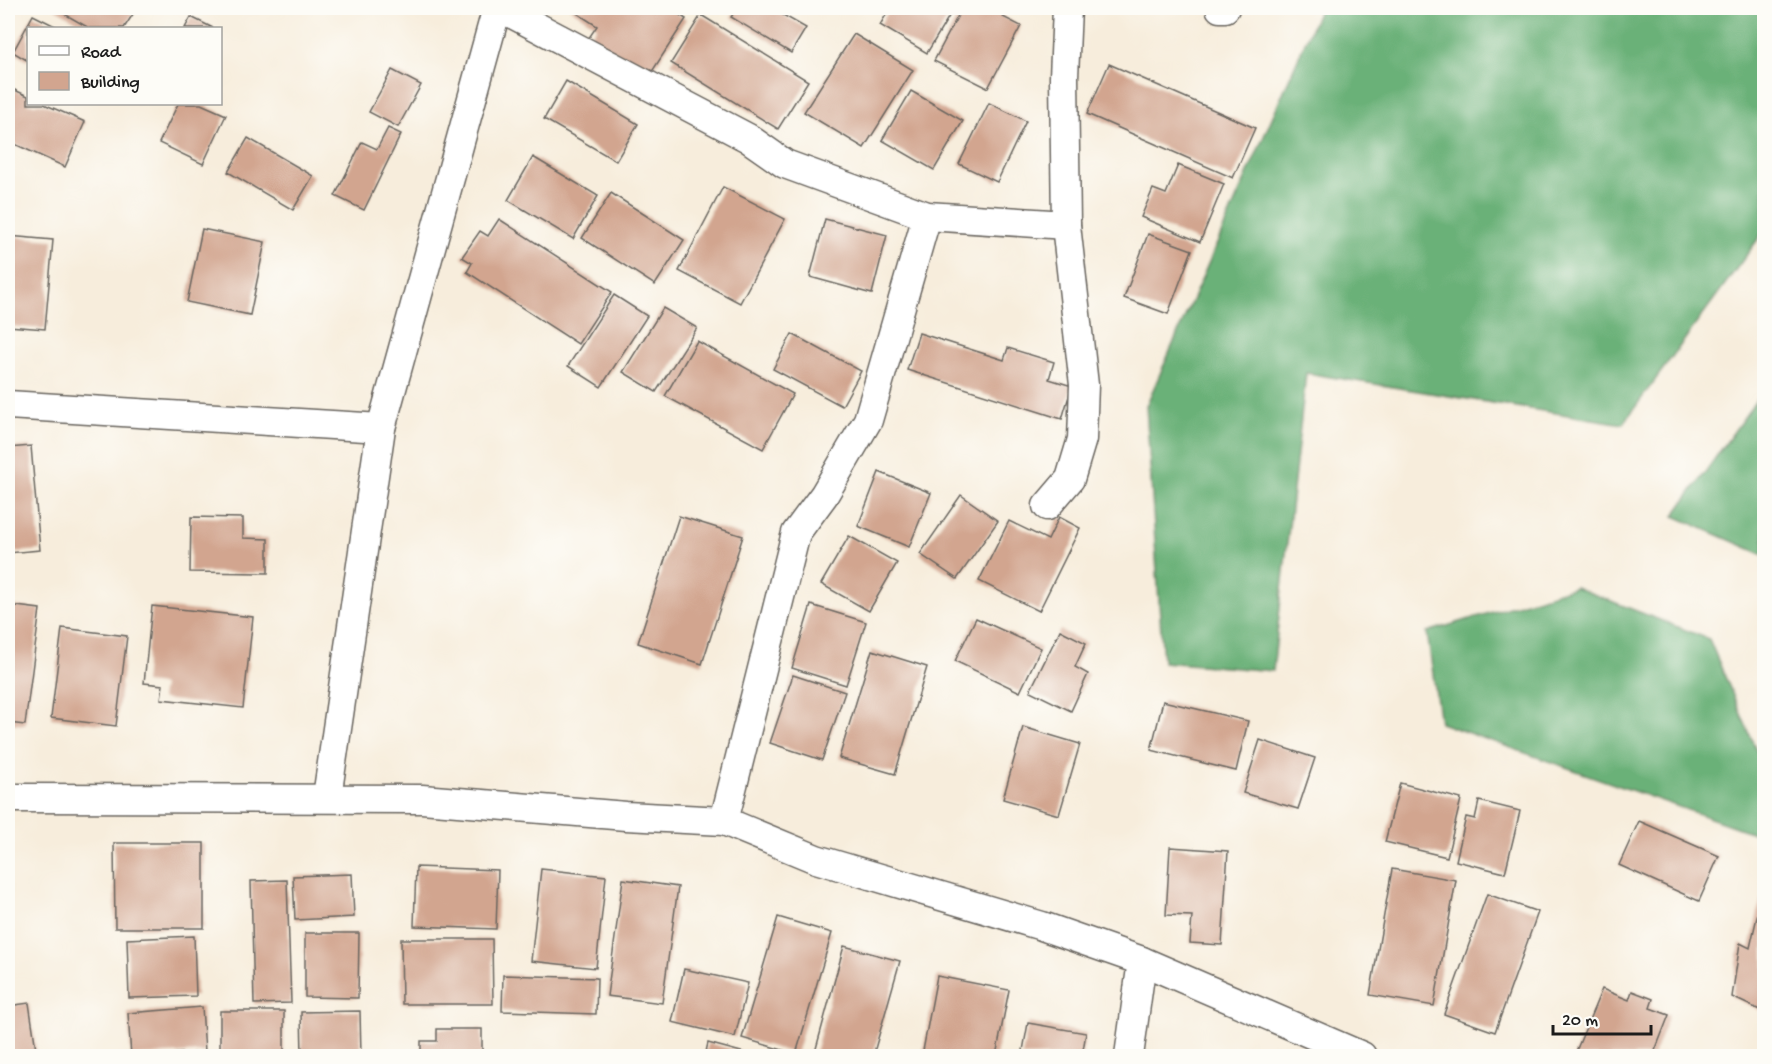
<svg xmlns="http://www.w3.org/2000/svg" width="1772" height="1064" font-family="'Gochi Hand',sans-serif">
<rect width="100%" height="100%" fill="#fdfcf7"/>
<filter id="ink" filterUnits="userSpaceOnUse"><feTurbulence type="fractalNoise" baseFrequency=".0167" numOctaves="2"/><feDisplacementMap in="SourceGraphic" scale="12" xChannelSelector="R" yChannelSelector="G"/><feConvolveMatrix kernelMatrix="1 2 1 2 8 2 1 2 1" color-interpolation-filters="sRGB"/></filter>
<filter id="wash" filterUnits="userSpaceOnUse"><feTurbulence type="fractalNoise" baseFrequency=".008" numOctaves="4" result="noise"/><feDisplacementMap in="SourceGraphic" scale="24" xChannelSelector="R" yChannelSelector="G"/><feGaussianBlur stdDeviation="1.35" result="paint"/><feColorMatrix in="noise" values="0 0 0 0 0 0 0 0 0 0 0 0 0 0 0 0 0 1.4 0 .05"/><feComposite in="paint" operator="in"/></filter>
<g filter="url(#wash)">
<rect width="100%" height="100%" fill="#f7eddc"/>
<g fill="#6ab178" stroke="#43664a" stroke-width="1.5">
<polygon points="1320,8 1764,8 1764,231 1623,424 1306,373 1273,671 1163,662 1146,406"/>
<polygon points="1764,389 1764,555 1674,516"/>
<polygon points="1575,587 1709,639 1764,768 1764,837 1440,723 1427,632"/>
</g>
<g id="blocks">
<g fill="#d2a58f">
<polygon points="54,8 137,8 124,28 89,28"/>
<polygon points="569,8 669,8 686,19 644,84 584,45 597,26"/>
<polygon points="737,8 771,8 806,28 791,53 731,17"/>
<polygon points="890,8 954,8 927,53 880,25"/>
<polygon points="962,8 1007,8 1003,17 1021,26 988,88 934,61"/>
<polygon points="33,15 59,28 28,28 28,61 13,52"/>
<polygon points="701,15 808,81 778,129 671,63"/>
<polygon points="191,17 213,28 185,28"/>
<polygon points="854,34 913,70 864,148 804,112"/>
<polygon points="1109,64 1255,128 1233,178 1087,114"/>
<polygon points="392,70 421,85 398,127 369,112"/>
<polygon points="566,81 638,124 616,161 544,119"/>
<polygon points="8,87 28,96 28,104 44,104 85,122 65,167 8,141"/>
<polygon points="911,91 963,121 934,170 882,140"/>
<polygon points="989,103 1026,121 997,182 959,164"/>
<polygon points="178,104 201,104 226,115 203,164 159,143"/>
<polygon points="388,128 401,134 364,210 335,196 362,142 377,149"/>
<polygon points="248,138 313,176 293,210 228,172"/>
<polygon points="533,157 598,196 573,239 508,200"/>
<polygon points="1178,165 1224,184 1200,242 1141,217 1153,189 1166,194"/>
<polygon points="723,187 785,219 740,303 679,271"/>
<polygon points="611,193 684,240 655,285 582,238"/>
<polygon points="499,219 612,292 578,344 467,272 472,263 462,257 480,231 488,236"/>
<polygon points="825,219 887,235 872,294 810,277"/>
<polygon points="202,229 265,242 250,315 187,302"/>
<polygon points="1148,234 1192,250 1168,314 1124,298"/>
<polygon points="8,236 53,240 45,329 8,326"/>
<polygon points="614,295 647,316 601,387 568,366"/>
<polygon points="663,308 697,328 656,392 623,372"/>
<polygon points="919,333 1004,360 1008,348 1054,362 1049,379 1072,386 1062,419 907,370"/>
<polygon points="792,334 861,371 842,406 773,369"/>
<polygon points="697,341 793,394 763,449 665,396"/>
<polygon points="31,446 40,550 8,553 8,448"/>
<polygon points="879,472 931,493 909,547 858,526"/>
<polygon points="961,495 998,521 957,579 920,554"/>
<polygon points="679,516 743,536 702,664 638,643"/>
<polygon points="191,517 243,518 243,538 268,539 268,573 190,572"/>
<polygon points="1059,517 1080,528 1039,611 979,581 1009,521 1048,540"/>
<polygon points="849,536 897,563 869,611 821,584"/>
<polygon points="8,605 40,609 25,725 8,723"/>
<polygon points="811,605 866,622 846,685 792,668"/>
<polygon points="152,606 253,617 243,708 161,699 163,685 144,683"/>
<polygon points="976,618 1041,648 1020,692 955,661"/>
<polygon points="62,628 127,636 116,726 51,718"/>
<polygon points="1060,630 1086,643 1075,667 1088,674 1071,711 1030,691"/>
<polygon points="872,650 927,667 895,774 839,758"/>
<polygon points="793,675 845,692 822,760 770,743"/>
<polygon points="1163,701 1248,721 1236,771 1151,750"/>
<polygon points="1023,727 1080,744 1059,815 1003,799"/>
<polygon points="1260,740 1315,758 1298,809 1243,793"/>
<polygon points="1400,783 1461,799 1447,857 1385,842"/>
<polygon points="1479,801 1520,811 1505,873 1456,861 1466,817 1475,819"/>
<polygon points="1639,821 1719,856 1699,901 1619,865"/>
<polygon points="114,843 204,843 204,928 115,928"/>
<polygon points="1170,847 1228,851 1222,945 1190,943 1192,916 1166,915"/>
<polygon points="416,867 498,870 496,929 414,926"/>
<polygon points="541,869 606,876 596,968 531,961"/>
<polygon points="1392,869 1456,880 1434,1006 1370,995"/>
<polygon points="352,874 354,917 295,920 293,876"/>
<polygon points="623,879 678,887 662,1003 607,996"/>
<polygon points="287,880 291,1003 254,1004 251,881"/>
<polygon points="1487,894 1538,912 1495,1032 1444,1014"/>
<polygon points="1761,899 1764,899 1764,1012 1732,997 1740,943 1750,948"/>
<polygon points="778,917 832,933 796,1054 742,1038"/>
<polygon points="305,933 359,933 358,998 305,997"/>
<polygon points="194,936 196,996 129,998 127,939"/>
<polygon points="401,939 492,939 493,1004 402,1004"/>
<polygon points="844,946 900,961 873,1056 814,1056"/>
<polygon points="684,969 748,983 735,1037 672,1022"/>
<polygon points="503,975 597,978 596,1014 502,1011"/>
<polygon points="937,976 1009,990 996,1056 922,1056"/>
<polygon points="1602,989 1629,1000 1632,991 1653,999 1650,1008 1669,1015 1653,1056 1574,1056"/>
<polygon points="29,1003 37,1056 8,1056 8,1006"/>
<polygon points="202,1007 205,1052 131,1056 128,1013"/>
<rect x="220" y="1011" width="64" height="45"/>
<polygon points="360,1011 361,1056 302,1056 301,1012"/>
<polygon points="1028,1023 1086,1033 1082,1056 1022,1056"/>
<polygon points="437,1029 482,1029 482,1056 421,1056 421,1041 437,1041"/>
<polygon points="708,1043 756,1056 705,1056"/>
</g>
</g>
</g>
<g filter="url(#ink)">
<use href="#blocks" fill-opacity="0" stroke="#69655f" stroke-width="1.5"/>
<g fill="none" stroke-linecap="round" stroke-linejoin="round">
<g stroke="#69655f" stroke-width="31">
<g id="street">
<polyline points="501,8 748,138 785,164 927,216 1066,225"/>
<polyline points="1220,8 1225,8"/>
<polyline points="8,405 381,428"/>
<polyline points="1047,506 1070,479 1082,439 1084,385 1066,225 1064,77 1067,8"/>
<polyline points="327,797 381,428 497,8"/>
<polyline points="8,798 422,799 626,816 724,821 816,859 1042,926 1142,961 1362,1056"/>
<polyline points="724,821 796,533 824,495 868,420 927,216"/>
<polyline points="1129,1056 1142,961"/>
</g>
</g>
<use href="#street" stroke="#fff" stroke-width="28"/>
</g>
</g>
<rect width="1772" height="1064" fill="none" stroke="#fdfcf7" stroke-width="30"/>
<rect x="27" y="27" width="195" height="78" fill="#fdfcf7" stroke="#a3a29f" stroke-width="1.5"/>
<rect x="39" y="46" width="30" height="9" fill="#ffffff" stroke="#a3a29f" stroke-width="1.5"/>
<text x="81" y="57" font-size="18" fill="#1c1c1c">Road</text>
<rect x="39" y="72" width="30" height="18" fill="#d2a58f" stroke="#a3a29f" stroke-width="1.5"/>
<text x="81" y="87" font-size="18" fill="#1c1c1c">Building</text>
<path d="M1553 1025v9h98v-9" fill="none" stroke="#1c1c1c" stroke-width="3"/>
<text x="1562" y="1025" font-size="18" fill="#1c1c1c" stroke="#fdfcf7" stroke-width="4.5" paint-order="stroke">20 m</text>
</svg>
